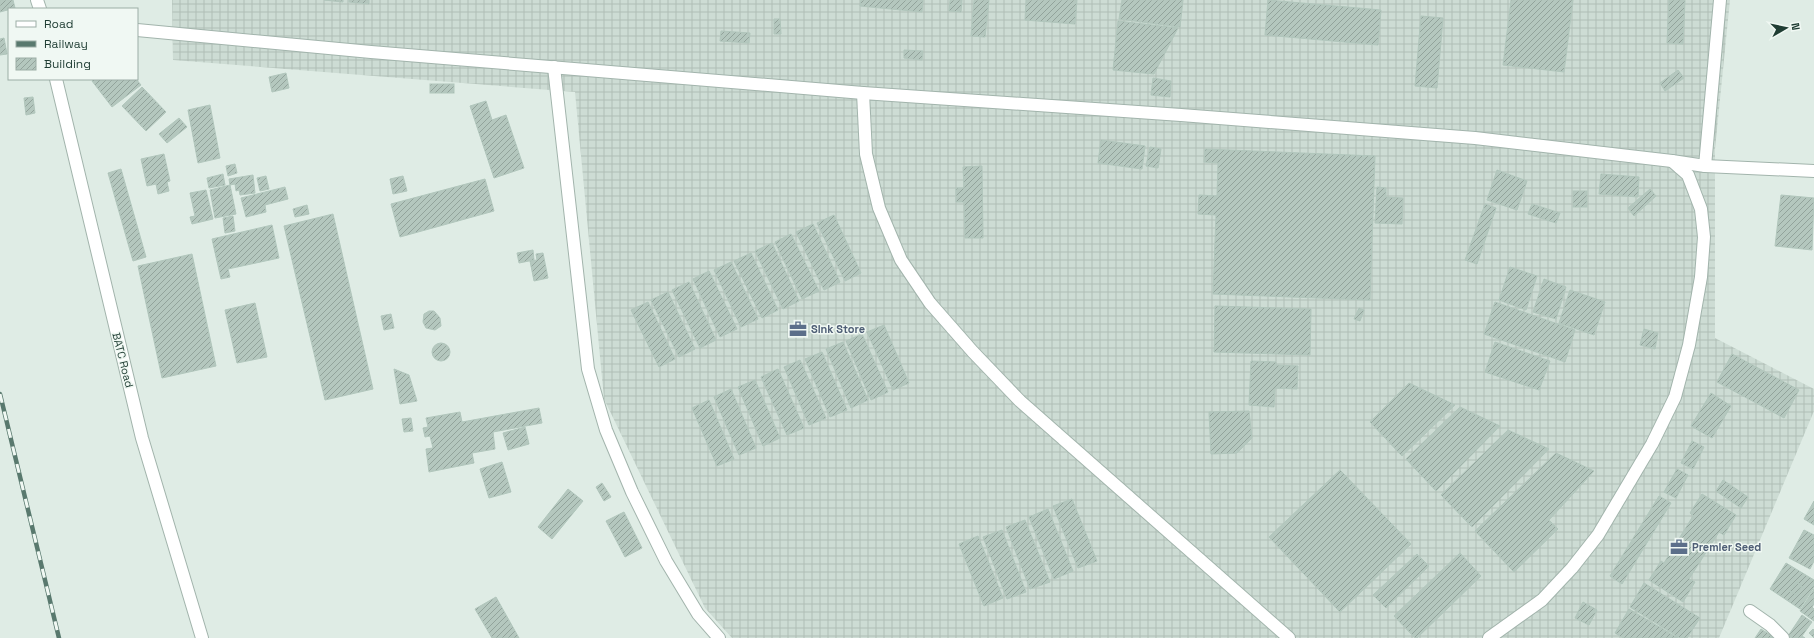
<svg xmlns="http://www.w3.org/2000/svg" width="1814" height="638" font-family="'Space Grotesk',sans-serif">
<defs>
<pattern id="industrial-grid" width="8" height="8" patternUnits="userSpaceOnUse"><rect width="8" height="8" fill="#cddcd4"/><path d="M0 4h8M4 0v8" fill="none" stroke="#b0beb6"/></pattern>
<pattern id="building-hatch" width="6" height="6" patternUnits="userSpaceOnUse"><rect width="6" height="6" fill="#b4c7be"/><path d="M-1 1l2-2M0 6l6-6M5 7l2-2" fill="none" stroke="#92a39b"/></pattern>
</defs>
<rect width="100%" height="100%" fill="#dfece5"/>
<polygon fill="url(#industrial-grid)" points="172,0 1730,0 1715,149 1715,338 1814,389 1814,411 1719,638 732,638 705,608 604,399 575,92 173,60"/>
<g fill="url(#building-hatch)" stroke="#b1c6bc" fill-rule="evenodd">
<polygon points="0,0 13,0 15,8 0,12"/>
<polygon points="324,0 343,0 343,2"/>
<polygon points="349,0 369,0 369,4 349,2"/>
<polygon points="861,0 923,0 922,12 860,6"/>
<polygon points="950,0 962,0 961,12 949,11"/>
<polygon points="974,0 989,0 985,37 971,36"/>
<polygon points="1026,0 1077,0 1075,24 1025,20"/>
<polygon points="1122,0 1183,0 1180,27 1119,19"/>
<polygon points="1268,0 1381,10 1378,45 1265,35"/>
<polygon points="1511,0 1573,0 1564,72 1503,65"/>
<polygon points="1669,0 1685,0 1683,44 1667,43"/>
<polygon points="1421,16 1443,18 1437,88 1415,86"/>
<polygon points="774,19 780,19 781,34 774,34"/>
<polygon points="1118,21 1178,28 1154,74 1113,70"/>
<polygon points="721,31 750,33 749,43 720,41"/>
<polygon points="4,38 7,54 0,55 0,39"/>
<polygon points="904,50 923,51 922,60 904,58"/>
<polygon points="1678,70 1684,78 1665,91 1660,83"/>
<polygon points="286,73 289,88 272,92 269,77"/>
<polygon points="1153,78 1171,81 1170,97 1151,95"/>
<polygon points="94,79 136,79 141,85 112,107 92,81"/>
<rect x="430" y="84" width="24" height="9"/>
<polygon points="142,87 166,112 146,131 122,106"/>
<polygon points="33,97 35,113 26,115 24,98"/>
<polygon points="486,101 492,120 506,115 524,168 494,178 470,106"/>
<polygon points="210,105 220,158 198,163 188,110"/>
<polygon points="179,118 187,127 167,143 159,134"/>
<polygon points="1101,140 1145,146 1142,169 1098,163"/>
<polygon points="1150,147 1161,149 1158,168 1146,166"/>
<polygon points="1205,149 1375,156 1370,300 1213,294 1216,215 1198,214 1199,195 1217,196 1218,163 1204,162"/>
<polygon points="164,154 170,181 167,182 169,191 158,194 156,184 147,186 141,159"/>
<polygon points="235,164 237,173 228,176 226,166"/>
<polygon points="982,166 983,238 965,238 964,202 956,202 956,188 964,188 963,167"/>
<polygon points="121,169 146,257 133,261 108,173"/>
<polygon points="1497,170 1527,181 1517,210 1487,200"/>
<polygon points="223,174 225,185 209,188 207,178"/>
<polygon points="1601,174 1639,177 1638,197 1599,194"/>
<polygon points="253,175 255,193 240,195 239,190 236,191 235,184 230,185 229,179"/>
<polygon points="266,176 269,189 260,191 257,178"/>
<polygon points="403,176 407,191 393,194 390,179"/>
<polygon points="485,179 494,211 400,237 391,204"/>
<polygon points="230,185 236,214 215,218 210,190"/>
<polygon points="285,187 288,199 265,205 266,212 246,217 241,198"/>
<polygon points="1377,187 1386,188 1386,197 1403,198 1402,224 1375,223"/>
<polygon points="1650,189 1656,196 1634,216 1628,208"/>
<polygon points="206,190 213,219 192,224 190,217 195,216 190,193"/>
<rect x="1573" y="191" width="14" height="16"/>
<polygon points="1781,195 1814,198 1812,250 1775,246"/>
<polygon points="1485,204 1496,208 1477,264 1465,260"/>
<polygon points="1532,204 1560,213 1556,223 1528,214"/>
<polygon points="307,205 309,214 295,217 293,209"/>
<polygon points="333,214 373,389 325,400 284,226"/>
<polygon points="834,215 861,273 845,281 817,223"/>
<polygon points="233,216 235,231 225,233 223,218"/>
<polygon points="813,224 840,282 824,290 796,232"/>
<polygon points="272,225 279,258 228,269 230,277 221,279 212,239"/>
<polygon points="791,234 819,291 802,299 775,242"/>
<polygon points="772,243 799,301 783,309 755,251"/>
<polygon points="533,250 534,260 519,263 517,253"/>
<polygon points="543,253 548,278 534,281 530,261 537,260 536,254"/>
<polygon points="751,253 778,310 762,318 734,261"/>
<polygon points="192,254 216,366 162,378 138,266"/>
<polygon points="731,262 758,319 741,327 714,270"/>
<polygon points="1510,267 1537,276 1526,310 1499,300"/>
<polygon points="709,271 737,329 720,337 693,279"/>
<polygon points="1544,279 1566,287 1556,319 1533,312"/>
<polygon points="689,282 716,340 700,348 672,290"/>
<polygon points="1570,290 1605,302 1594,335 1559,323"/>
<polygon points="668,292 695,349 679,357 651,300"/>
<polygon points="648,302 675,359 659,367 631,310"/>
<polygon points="1495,302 1575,330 1565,362 1484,334"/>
<polygon points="255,303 267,357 237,363 225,310"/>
<polygon points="1215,306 1311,309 1310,355 1214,352"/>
<polygon points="1359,308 1364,310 1360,321 1354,319"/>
<polygon points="429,311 434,311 440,318 441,326 435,330 426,328 423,322 424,314"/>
<polygon points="391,314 394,328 384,330 381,316"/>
<polygon points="884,325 909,383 893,390 867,332"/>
<polygon points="1644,329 1658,333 1655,349 1640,345"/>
<polygon points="862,334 888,392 871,400 846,341"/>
<polygon points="843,342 868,400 851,408 826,349"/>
<polygon points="1495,342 1550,361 1539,390 1485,372"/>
<circle cx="441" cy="352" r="9"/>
<polygon points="822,352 847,410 830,417 805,359"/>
<polygon points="1732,354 1799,390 1784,418 1717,382"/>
<polygon points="800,360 826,418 809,425 784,367"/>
<polygon points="1251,361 1276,362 1276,365 1298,366 1297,389 1275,388 1274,407 1249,405"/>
<polygon points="394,369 409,375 417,401 400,404"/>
<polygon points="778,369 804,428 787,435 761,377"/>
<polygon points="755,380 780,438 763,446 738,387"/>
<polygon points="1409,383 1455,405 1402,456 1370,422"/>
<polygon points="731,389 756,448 739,455 714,397"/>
<polygon points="1711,393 1731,406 1712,438 1691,426"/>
<polygon points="709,400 734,459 717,466 692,408"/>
<polygon points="1460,407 1500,426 1436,491 1406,459"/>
<polygon points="539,408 542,423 493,432 495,449 472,453 474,463 429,472 426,449 433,448 430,436 425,437 423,428 428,427 426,418 460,412 462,422"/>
<polygon points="1249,411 1252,438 1237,453 1211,454 1209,412"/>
<polygon points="411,418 413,431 404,432 402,419"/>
<polygon points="525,427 529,444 508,450 503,433"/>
<polygon points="1508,430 1549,449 1472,527 1441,495"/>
<polygon points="1692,441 1704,447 1693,469 1681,463"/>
<polygon points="1556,453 1594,471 1549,520 1558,529 1514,572 1475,531"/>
<polygon points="502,462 511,492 489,498 480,469"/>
<polygon points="1677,469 1688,475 1676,498 1664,492"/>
<polygon points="1340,470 1411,544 1340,612 1269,537"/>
<polygon points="1723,480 1748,497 1741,508 1716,491"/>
<polygon points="602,483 611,497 604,501 596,487"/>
<polygon points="568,489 583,501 552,539 538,527"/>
<polygon points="1702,494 1736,515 1724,535 1719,532 1689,579 1695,582 1683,602 1649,580 1661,561 1664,563 1693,516 1690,513"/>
<polygon points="1659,496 1671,503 1622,584 1610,576"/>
<polygon points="1072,499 1097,561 1078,568 1053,506"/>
<polygon points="1814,501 1814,525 1804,519"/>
<polygon points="1048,509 1073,571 1054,579 1029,517"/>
<polygon points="624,512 642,548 625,557 606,521"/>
<polygon points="1025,520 1050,582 1030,589 1006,527"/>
<polygon points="1002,530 1026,592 1007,599 983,537"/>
<polygon points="1804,530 1814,535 1814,561 1810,569 1789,558"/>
<polygon points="978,536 1003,598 984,606 959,544"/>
<polygon points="1460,553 1481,576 1417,638 1415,638 1394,616"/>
<polygon points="1417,554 1429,566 1386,608 1373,595"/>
<path d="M1786 563 1814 580V587L1800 609 1770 589ZM1797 582 1802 586 1796 595 1790 591Z"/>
<polygon points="1797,582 1802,586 1796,595 1790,591"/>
<polygon points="1644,583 1700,618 1687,638 1680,638 1630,607"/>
<polygon points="1814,589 1814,604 1812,607 1814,609 1814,621 1800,611"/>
<polygon points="496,597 519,638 492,638 475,609"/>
<polygon points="1583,602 1597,610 1589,625 1575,618"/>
<polygon points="1629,609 1678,638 1623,638 1615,633"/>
<polygon points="1802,615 1812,622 1802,636 1805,638 1792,638 1788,636"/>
<polygon points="1761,629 1775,638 1755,638"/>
<polygon points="1813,629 1814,630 1814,638 1809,633"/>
</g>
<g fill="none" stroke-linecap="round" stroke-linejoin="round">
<g stroke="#a2b4ac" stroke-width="14">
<g id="minor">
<polyline points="37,0 40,9"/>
<polyline points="137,30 371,52 863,93 1181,115 1475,138 1672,161 1705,166 1814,171"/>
<polyline points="554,67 588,369 606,430 632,492 666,561 698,614 719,638"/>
<polyline points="56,79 142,438 202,638"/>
<polyline points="863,93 866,154 879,208 901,260 930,303 973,352 1020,401 1289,638"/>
<polyline points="1705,166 1720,0"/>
<polyline points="1750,611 1770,625 1783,638"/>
<polyline points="1489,638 1542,600 1572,568 1598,535 1652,444 1675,397 1689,345 1701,277 1704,237 1701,209 1688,175 1672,161"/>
</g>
</g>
<use href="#minor" stroke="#fff" stroke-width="12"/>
<g stroke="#59796e" stroke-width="4.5">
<polyline id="rail" points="0,394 59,638"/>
</g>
<use href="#rail" stroke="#f0f8f3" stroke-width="3" stroke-dasharray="9" stroke-linecap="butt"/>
</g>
<defs>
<g id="office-bare" transform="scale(1.38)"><path d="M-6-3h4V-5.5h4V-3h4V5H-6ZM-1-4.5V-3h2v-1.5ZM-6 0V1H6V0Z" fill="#5c6f8a" stroke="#f0f8f3" stroke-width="2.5" paint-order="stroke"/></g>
</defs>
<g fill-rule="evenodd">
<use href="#office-bare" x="798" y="329"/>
<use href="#office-bare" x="1679" y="547"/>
</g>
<g text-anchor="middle" stroke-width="3" stroke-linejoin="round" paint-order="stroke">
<g font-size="11" font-weight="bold" fill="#4e5e75" stroke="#f0f8f3" text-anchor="start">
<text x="811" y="333">Sink Store</text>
<text x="1692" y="551">Premier Seed</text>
</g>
<g font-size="11" fill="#1f3d33" stroke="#f0f8f3">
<text transform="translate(123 360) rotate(76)" y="4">BATC Road</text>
</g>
</g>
<rect x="8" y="8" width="130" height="72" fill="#f0f8f3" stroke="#9cada6"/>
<rect x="16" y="21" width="20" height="6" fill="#ffffff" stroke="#9cada6"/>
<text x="44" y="28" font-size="12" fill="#1f3d33">Road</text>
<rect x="16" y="41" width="20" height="6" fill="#59796e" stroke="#9cada6"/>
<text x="44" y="48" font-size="12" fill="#1f3d33">Railway</text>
<rect x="16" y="58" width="20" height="12" fill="url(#building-hatch)" stroke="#9cada6"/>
<text x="44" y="68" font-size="12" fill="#1f3d33">Building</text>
<g transform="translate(1786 28) rotate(81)" stroke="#f0f8f3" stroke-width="3" paint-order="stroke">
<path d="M0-3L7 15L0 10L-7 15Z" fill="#1f3d33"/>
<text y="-6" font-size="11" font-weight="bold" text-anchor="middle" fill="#1f3d33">N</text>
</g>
</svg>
